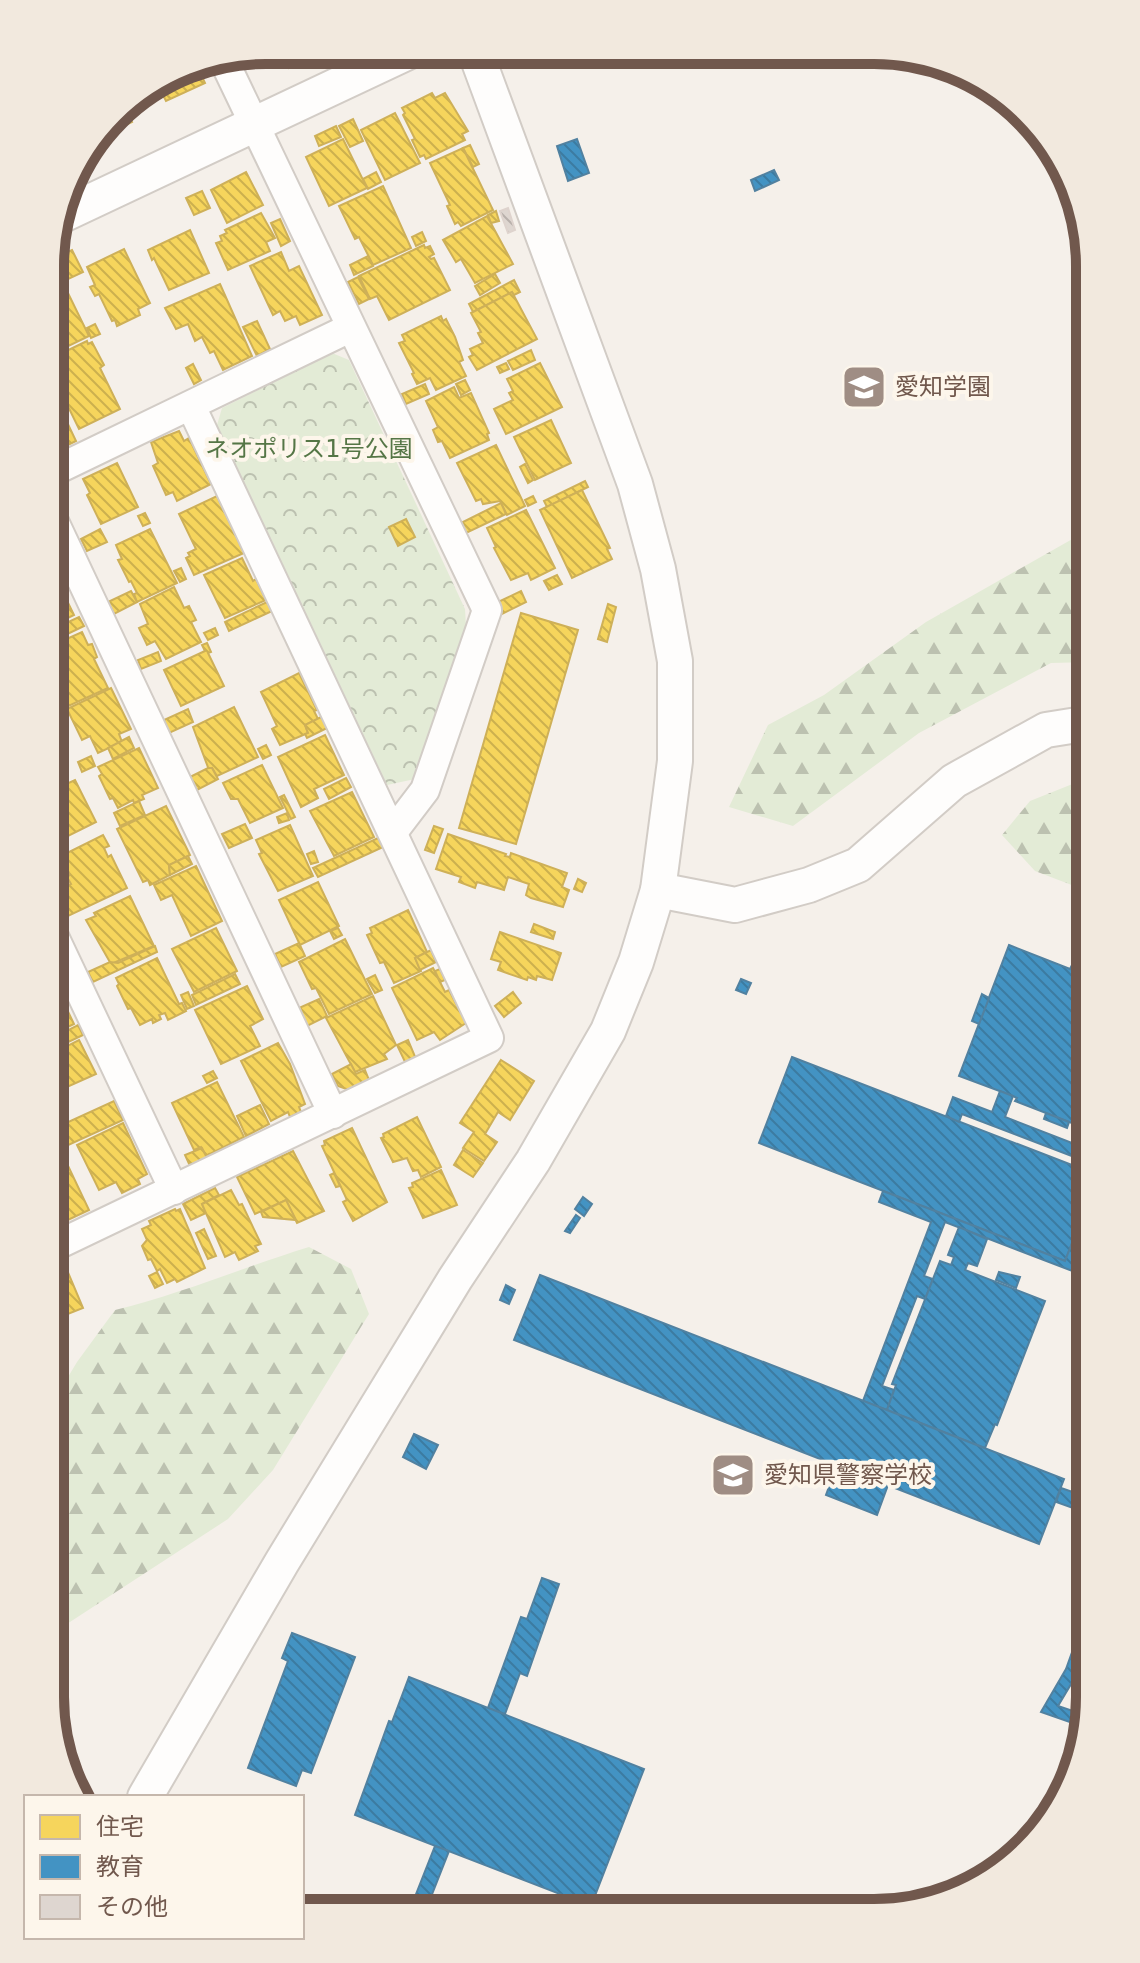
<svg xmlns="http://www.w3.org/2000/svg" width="1140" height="1963" font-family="'DejaVu Sans','Noto Sans JP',sans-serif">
<defs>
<pattern id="forest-firs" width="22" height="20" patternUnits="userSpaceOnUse" patternTransform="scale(2)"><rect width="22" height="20" fill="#e3ebd6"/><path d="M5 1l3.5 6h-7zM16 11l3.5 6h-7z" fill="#bcc1b0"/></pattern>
<pattern id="park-crowns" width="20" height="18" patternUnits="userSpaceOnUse" patternTransform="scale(2)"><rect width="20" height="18" fill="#e3ebd6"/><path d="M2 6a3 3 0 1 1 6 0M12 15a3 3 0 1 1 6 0" fill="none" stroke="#bcc1b0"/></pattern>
<pattern id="homes-back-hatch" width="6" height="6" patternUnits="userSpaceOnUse" patternTransform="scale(2)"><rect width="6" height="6" fill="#f6d55c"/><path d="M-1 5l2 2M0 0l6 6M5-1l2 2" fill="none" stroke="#ccb04e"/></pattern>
<pattern id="schools-back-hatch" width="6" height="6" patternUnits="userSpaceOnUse" patternTransform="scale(2)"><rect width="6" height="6" fill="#4393c3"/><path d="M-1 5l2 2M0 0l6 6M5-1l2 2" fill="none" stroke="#3c7ba1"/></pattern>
<pattern id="building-back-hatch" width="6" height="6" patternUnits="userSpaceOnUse" patternTransform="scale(2)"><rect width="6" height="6" fill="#ded6d0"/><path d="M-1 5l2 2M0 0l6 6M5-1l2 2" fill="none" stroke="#b8b0ab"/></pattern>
</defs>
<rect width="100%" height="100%" fill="#f5f0ea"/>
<g fill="url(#forest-firs)">
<polygon points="1090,529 1090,662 1051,663 919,733 793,826 729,807 768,725 824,695 926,622"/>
<polygon points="1090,777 1090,892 1035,871 1002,835 1030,801"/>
<path d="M309 1247 351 1269 369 1314 273 1470 228 1519 50 1635V1407L77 1362 115 1310C181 1294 244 1267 309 1247Z"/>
</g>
<polygon fill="url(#park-crowns)" points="332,353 349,360 465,609 466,626 415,779 387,785 217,425 222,408"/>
<g fill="url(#homes-back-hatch)" stroke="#ceb058" stroke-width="2">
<polygon points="266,50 281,50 260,60 257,52"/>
<polygon points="281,50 296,50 302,62 289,68"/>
<polygon points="196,64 205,83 166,101 163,95 158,97 153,86 184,66"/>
<polygon points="147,89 150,94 127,106 126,103"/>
<polygon points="432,93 435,98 445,93 468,131 462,134 465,140 426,159 424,155 420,157 412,140 415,139 403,115 405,113 402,108"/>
<polygon points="124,104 132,122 119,128 116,121 107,125"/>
<polygon points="395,113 420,163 385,180 361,130"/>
<polygon points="353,119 363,141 350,147 339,126"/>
<polygon points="336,126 341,137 319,146 315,136"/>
<polygon points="102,132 106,140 90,148"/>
<polygon points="343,139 367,188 329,206 306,157"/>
<polygon points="470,145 479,164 473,167 463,148"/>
<polygon points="463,148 493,210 461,226 458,222 455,224 447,206 450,205 430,163"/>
<polygon points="246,172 263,205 227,223 211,190"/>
<polygon points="376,172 381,182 368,189 363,179"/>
<polygon points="383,186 411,248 373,265 359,237 355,239 339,206"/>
<polygon points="202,191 210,208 194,215 186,198"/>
<polygon points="496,211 499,221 491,223 488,215"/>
<polygon points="261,213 275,238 266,242 270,251 228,270 216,243 222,241 220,236 227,233 225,230"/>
<polygon points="487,216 513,264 475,283 461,259 456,262 443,240"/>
<polygon points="280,219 290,241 281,246 271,223"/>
<polygon points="190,230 209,273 169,290 154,258 152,260 148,250"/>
<polygon points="422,232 426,241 416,246 412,237"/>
<polygon points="424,245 425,248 430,246 434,254 429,257 431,259 434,258 450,290 389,320 377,296 370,299 359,276"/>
<polygon points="124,249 150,303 138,309 140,315 117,326 115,320 112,321 99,294 95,296 90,287 95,285 87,267"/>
<polygon points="72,250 83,272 64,281 54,258"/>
<polygon points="281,252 289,271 299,266 322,315 300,325 296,316 285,321 280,311 273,315 250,266"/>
<polygon points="368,256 373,266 354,275 350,265"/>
<polygon points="495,274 500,283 480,295 475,286"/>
<polygon points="358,277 369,299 359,304 348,282"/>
<polygon points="514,280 520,292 514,295 512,292 473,312 469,304"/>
<polygon points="53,284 61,295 67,291 89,336 52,354"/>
<polygon points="220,284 252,356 223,370 214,351 210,353 202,337 195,341 188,324 176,329 165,308"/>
<polygon points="512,292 537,339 477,370 469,357 473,355 470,349 483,343 478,333 481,332 471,313"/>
<polygon points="441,316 443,321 446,319 455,337 463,360 459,362 466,376 436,390 430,378 417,384 412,374 414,373 399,343 405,341 402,335"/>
<polygon points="257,321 270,349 257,356 243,327"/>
<polygon points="95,324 100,334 91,338 87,328"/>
<polygon points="87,341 88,344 92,342 104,365 100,368 120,409 79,429 61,392 64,391 52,364 52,358"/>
<polygon points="531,350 535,360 513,370 508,361"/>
<polygon points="506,363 509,369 500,373 497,367"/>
<polygon points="540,363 562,407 506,434 494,409 513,400 509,393 513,391 507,379"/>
<polygon points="193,364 201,380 194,384 186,368"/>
<polygon points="465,380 470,390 461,395 456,384"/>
<polygon points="425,384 429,394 406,404 402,394"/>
<polygon points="454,387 459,398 471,393 489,433 487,434 489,440 450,458 442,441 438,442 433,430 438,427 426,401"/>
<polygon points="66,420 76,441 64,447 54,425"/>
<polygon points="551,420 571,463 535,480 514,437"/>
<polygon points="179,431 184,441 189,438 211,484 177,501 173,492 166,495 153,466 158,463 151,442"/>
<polygon points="496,445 525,506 507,515 500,501 483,504 481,499 476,501 457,463"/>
<polygon points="117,463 138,507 101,524 87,495 90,493 83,479"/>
<polygon points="525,464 533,480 528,483 520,467"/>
<polygon points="585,481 588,487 547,507 544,501"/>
<polygon points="582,490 610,548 607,549 612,559 572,578 540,510"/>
<polygon points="217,496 244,553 194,575 186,558 190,556 188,553 196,549 179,514"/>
<polygon points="533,496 536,502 528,506 525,500"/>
<polygon points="501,503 506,514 466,533 461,523"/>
<polygon points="526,510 555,568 531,580 528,573 511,580 494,548 496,547 487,528"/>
<polygon points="145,513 150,523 143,526 138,516"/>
<polygon points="406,519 415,537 398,546 389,527"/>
<polygon points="100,529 107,542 87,551 81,539"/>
<polygon points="150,529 177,583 137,602 134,594 137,593 131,581 129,582 118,560 122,559 116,545"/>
<polygon points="242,558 253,581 256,579 266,600 225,618 204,575"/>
<polygon points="181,568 186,579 180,582 174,571"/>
<polygon points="557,575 562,584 549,590 544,581"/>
<polygon points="55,576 74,615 55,624 56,627 51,630 51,578"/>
<polygon points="174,587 184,608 189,606 196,620 191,622 201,642 166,659 155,641 147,645 139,628 148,624 140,604"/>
<polygon points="131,591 137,602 114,614 108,602"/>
<polygon points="521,591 526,602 502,614 496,603"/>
<polygon points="267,602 272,611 229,631 225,622"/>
<polygon points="608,604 616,607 607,642 598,639"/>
<polygon points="521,613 578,630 516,844 459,828"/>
<polygon points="79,617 84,626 51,642 51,630"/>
<polygon points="215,628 218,635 208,640 204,633"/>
<polygon points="82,632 88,645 92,644 97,657 94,659 108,688 64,708 51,681 51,646"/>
<polygon points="207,643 211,652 208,653 224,686 181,706 164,670 205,651 202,645"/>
<polygon points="158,652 161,661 141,669 138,660"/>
<polygon points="299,673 317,710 314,711 318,719 305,725 308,733 280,745 272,729 277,726 261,692"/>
<polygon points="111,688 131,729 119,734 122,742 98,753 90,736 82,740 67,709"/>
<polygon points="234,707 258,757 217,776 212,768 209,770 193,727"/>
<polygon points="188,709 193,722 169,733 164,720"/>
<polygon points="321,717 327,728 307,738 305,734 308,733 305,725"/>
<polygon points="325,735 344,775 314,789 318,798 301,807 278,757"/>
<polygon points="129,737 134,748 113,759 108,748"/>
<polygon points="266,745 271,755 263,759 258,749"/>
<polygon points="139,748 158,788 142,795 144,799 134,803 133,800 118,808 113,798 110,799 99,776 102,774 98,767"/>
<polygon points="91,756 95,766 82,772 78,762"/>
<polygon points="262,765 283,808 250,823 238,799 231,799 223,783"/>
<polygon points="208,768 212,768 218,779 197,790 190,777"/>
<polygon points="346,778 351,787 329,799 324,789"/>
<polygon points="75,780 96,822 54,843 51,837 51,791"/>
<polygon points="352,792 374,837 334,856 310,811"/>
<polygon points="284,795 295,817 291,819 280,797"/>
<polygon points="139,801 145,815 120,826 114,813"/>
<polygon points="166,806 190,855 169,865 170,875 150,885 148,880 143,882 117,829"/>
<polygon points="287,813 289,820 279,823 277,817"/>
<polygon points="245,824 252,838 229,848 222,834"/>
<polygon points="290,825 313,876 278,891 259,854 262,853 256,840"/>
<polygon points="434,826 443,829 434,853 425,850"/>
<polygon points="448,834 506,854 505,856 510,857 511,853 567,873 562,887 569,890 563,907 531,898 526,895 529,884 508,877 504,890 477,882 475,888 459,882 461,877 436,869"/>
<polygon points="103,835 109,846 104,848 108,857 111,855 127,888 68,916 56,890 71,884 67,877 70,875 61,856"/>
<polygon points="378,838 383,847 318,877 313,868"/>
<polygon points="314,851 318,862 311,864 307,854"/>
<polygon points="188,856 192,864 170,875 169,865"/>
<polygon points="61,858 66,869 51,877 51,862"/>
<polygon points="196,866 222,921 191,936 172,895 161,900 154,885"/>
<polygon points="578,879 586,883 582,892 574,889"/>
<polygon points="318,882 339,926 300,945 279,900"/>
<polygon points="130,896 154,946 111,964 86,920 96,916 94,913"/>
<polygon points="408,910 427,952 415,958 421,971 394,983 384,962 380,963 367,935 372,933 370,928"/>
<polygon points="534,924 555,932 553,939 531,932"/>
<polygon points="216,928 237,971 194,992 172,949"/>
<polygon points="338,928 342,935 334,939 330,931"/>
<polygon points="500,932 561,953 552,980 537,976 536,980 528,977 527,980 498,970 501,962 491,959"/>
<polygon points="345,939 372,994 329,1014 316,988 312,989 299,962"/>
<polygon points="299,943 305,956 281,967 275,954"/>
<polygon points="155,946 157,952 93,982 88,972 110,962 118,963"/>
<polygon points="431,950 436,962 420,970 415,958"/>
<polygon points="157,958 179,1004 182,1003 186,1011 168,1020 165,1013 159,1015 161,1019 153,1023 152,1019 140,1025 131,1008 128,1009 117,986 119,984 116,978"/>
<polygon points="433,968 445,992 449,990 466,1023 440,1040 434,1032 417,1040 392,988"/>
<polygon points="440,969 445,980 440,982 435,971"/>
<polygon points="235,974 240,984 196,1005 192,995"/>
<polygon points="375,975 382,990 375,993 367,979"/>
<polygon points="51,976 74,1024 51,1035"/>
<polygon points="247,986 263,1019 250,1026 260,1046 221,1064 195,1010"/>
<polygon points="188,992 194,1006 187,1009 181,995"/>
<polygon points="513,992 521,1003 504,1017 495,1006"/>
<polygon points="373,996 396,1045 384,1054 387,1059 355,1072 326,1018"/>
<polygon points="319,999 327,1016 307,1026 299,1008"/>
<polygon points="78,1025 83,1035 60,1046 55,1037"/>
<polygon points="79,1040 96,1074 60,1090 65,1101 51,1107 51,1054"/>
<polygon points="408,1040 416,1059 406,1064 397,1045"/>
<polygon points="278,1043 290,1064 305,1104 299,1107 301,1112 290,1117 288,1112 271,1121 241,1061"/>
<polygon points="501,1060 534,1081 510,1120 498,1112 485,1134 497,1142 484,1161 463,1148 474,1132 460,1123"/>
<polygon points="351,1064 356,1074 365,1070 369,1080 349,1090 338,1086 332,1074"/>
<polygon points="213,1071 217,1078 207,1083 203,1076"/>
<polygon points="217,1082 244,1137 206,1156 201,1147 194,1150 172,1103"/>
<polygon points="114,1101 123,1120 64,1147 57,1133 68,1128 66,1123"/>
<polygon points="260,1105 269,1124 246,1136 237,1116"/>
<polygon points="417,1117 441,1167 421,1177 418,1170 413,1171 407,1158 393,1162 381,1138 384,1137 383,1134"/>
<polygon points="123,1123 147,1174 138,1179 140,1184 122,1193 116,1182 99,1190 77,1145"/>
<polygon points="352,1128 387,1202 353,1221 343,1202 347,1200 322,1146 325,1145 324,1141"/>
<polygon points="52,1132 89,1210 51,1228 51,1133"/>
<polygon points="202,1148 206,1156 209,1154 210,1156 190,1166 185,1155"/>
<polygon points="463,1150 483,1163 473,1177 454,1165"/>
<polygon points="293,1151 324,1211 297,1223 286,1200 255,1214 237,1177"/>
<polygon points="441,1170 457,1205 423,1218 409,1188 413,1187 412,1183"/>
<polygon points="334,1173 340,1186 336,1187 330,1175"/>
<polygon points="215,1188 219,1195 202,1204 206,1213 191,1220 183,1204"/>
<polygon points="231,1190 239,1205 242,1204 261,1244 255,1246 258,1251 239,1260 235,1252 225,1257 202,1204"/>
<polygon points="286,1200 296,1220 263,1217 261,1212"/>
<polygon points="175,1209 176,1211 180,1209 205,1268 177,1282 175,1279 167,1283 160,1269 157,1271 151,1259 148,1260 142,1246 147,1240 142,1229 151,1225 149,1221"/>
<polygon points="204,1229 216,1256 208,1259 196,1233"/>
<polygon points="67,1270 83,1308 50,1321 51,1277"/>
<polygon points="157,1272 163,1284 155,1288 149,1276"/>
</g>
<g fill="url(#schools-back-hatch)" stroke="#5181a0" stroke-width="2">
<polygon points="577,139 589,173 568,181 557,146"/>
<polygon points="774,170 779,180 755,191 751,180"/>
<polygon points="1009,945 1070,969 1072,965 1090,972 1090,1130 1015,1101 1017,1098 1013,1096 959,1076"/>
<polygon points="741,979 751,983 746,994 736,990"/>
<polygon points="982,994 989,998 979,1024 972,1021"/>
<polygon points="792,1057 1090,1172 1090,1197 1065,1261 759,1143"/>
<polygon points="1000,1091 1013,1096 1005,1117 1090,1150 1090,1163 962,1114 959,1122 946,1116 953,1097 992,1112"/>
<polygon points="1046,1113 1069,1122 1067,1128 1044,1119"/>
<polygon points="883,1191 1065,1261 1090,1197 1090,1234 1075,1272 945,1222 924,1276 933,1279 925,1299 917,1296 882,1386 894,1390 887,1410 863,1401 931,1222 879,1202"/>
<polygon points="583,1197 592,1204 584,1216 575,1209"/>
<polygon points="576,1215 580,1218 570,1233 565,1231"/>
<polygon points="959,1227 987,1239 977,1266 968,1263 965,1270 1045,1301 997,1425 995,1424 985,1448 887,1410 896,1385 892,1384 940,1261 951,1265 954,1257 948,1255"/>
<polygon points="1081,1269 1090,1273 1090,1289 1075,1283"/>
<polygon points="999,1272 1020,1277 1016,1288 996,1280"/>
<polygon points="540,1275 1064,1479 1039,1544 514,1340"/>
<polygon points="506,1285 515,1290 509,1304 500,1300"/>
<polygon points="414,1434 438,1445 426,1469 403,1457"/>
<polygon points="837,1465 888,1485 877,1515 826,1495"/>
<polygon points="1061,1488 1090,1498 1090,1514 1056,1502"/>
<polygon points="542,1578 559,1584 527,1676 520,1673 505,1714 488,1708 521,1617 527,1619"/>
<polygon points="1090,1602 1090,1638 1077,1674 1058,1706 1088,1716 1084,1727 1041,1712 1066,1669"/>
<polygon points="292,1633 355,1657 311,1773 302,1770 296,1786 248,1768 288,1661 282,1658"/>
<polygon points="409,1677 644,1769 591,1906 355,1815 389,1721 392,1722"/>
<polygon points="435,1846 449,1851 425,1912 409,1912"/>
<polygon points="302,1900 333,1911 302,1911"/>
</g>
<polygon fill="url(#building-back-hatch)" stroke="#ded3cd" stroke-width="2" points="508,208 515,230 508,233 500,211"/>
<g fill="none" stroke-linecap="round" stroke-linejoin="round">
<g stroke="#d2ccc6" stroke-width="32">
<g id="minor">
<polyline points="223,59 487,610 425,790 393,832"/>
<polyline points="52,472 350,328"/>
<polyline points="51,515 333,1114"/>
<polyline points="51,930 174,1190"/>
<polyline points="51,1248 489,1038 191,406"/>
</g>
</g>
<g stroke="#d2ccc6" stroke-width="38">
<g id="tertiary">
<polyline points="58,217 410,51"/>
<polyline points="658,890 735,905 809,885 858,865 954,781 1046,730 1090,723"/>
<polyline points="145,1797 282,1562 455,1279 533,1161 608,1031 636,962 658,890 675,761 675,661 658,569 635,484 475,51"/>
</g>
</g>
<use href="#minor" stroke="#fefdfc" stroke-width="28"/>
<use href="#tertiary" stroke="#fefdfc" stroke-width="34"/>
</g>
<defs>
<g id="school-square" transform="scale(2.3)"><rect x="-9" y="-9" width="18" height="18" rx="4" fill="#9f8d84" stroke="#fdf6eb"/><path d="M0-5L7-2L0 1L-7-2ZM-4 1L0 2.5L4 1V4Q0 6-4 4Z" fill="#fff"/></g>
</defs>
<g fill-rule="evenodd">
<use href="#school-square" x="864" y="387"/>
<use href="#school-square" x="733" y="1475"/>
</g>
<g text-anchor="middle" stroke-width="8" stroke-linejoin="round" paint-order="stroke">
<g font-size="24" fill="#71584d" stroke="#fdf6eb" text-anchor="start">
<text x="895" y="395">愛知学園</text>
<text x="764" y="1483">愛知県警察学校</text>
</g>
<g font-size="24" fill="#557646" stroke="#fdf6eb">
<text x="309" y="457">ネオポリス1号公園</text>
</g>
</g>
<path d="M0 0H1140V1963H0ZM266 64H874A202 202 0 0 1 1076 266V1697A202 202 0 0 1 874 1899H266A202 202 0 0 1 64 1697V266A202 202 0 0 1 266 64Z" fill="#f2e9de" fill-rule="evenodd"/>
<path fill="none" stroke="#71584d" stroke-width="10" d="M266 64H874A202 202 0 0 1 1076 266V1697A202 202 0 0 1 874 1899H266A202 202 0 0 1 64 1697V266A202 202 0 0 1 266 64Z"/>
<rect x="24" y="1795" width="280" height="144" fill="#fdf6eb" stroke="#c5b7ac" stroke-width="2"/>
<rect x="40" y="1815" width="40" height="24" fill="#f6d55c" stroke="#c5b7ac" stroke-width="2"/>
<text x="96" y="1835" font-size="24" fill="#71584d">住宅</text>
<rect x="40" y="1855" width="40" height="24" fill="#4393c3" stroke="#c5b7ac" stroke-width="2"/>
<text x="96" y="1875" font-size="24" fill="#71584d">教育</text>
<rect x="40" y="1895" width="40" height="24" fill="#ded6d0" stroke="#c5b7ac" stroke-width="2"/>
<text x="96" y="1915" font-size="24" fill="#71584d">その他</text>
</svg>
